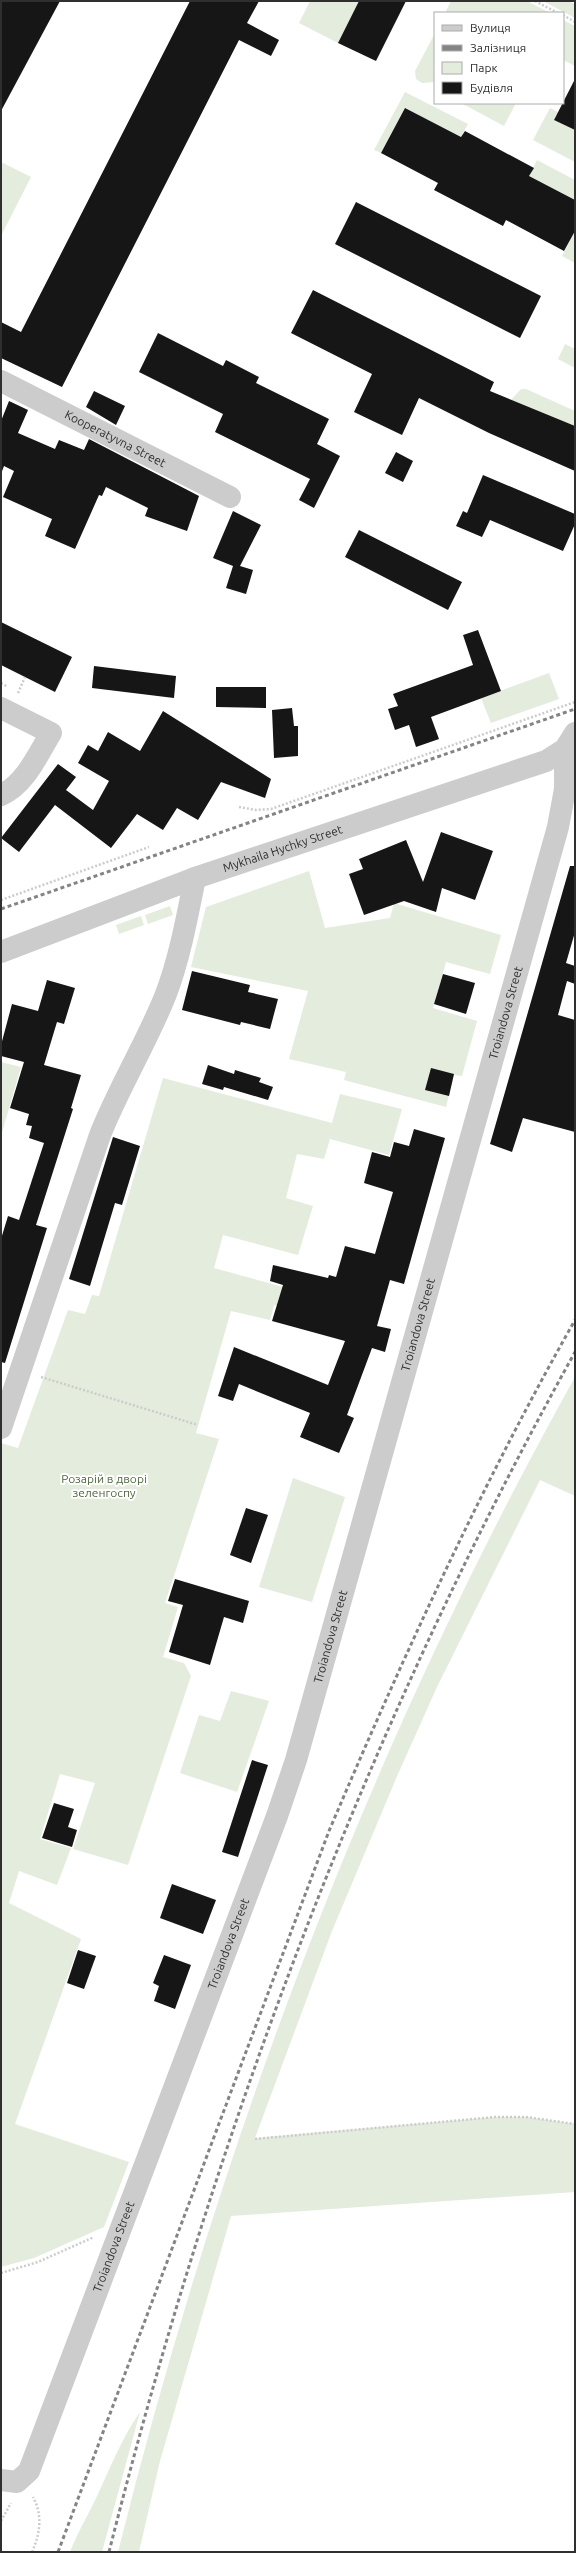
<svg xmlns="http://www.w3.org/2000/svg" width="576" height="2553" font-family="Ubuntu,sans-serif">
<rect width="100%" height="100%" fill="#fff"/>
<g fill="#e4ecde">
<polygon points="310,1 359,1 338,43 299,23"/>
<polygon points="451,1 527,1 550,13 445,13"/>
<polygon points="543,1 568,1 575,4 575,18"/>
<polygon points="563,20 575,26 575,66 563,60"/>
<polygon points="435,33 435,82 422,83 416,79 415,71"/>
<polygon points="405,92 468,124 461,137 405,108 381,153 374,150"/>
<polygon points="461,103 516,103 504,126"/>
<polygon points="550,108 558,112 554,120 575,130 575,162 533,140"/>
<polygon points="537,160 575,180 575,200 529,176"/>
<polygon points="1,162 31,177 1,236"/>
<polygon points="575,231 575,263 562,256"/>
<polygon points="565,344 575,349 575,368 558,359"/>
<polygon points="521,389 526,389 575,411 575,426 511,400"/>
<polygon points="549,673 559,699 491,723 481,698"/>
<polygon points="309,871 325,928 390,918 394,903 501,935 490,974 446,962 433,1008 477,1021 462,1076 454,1075 446,1107 344,1080 346,1072 289,1059 308,991 191,967 206,907"/>
<polygon points="170,906 173,915 148,924 145,915"/>
<polygon points="141,916 144,925 119,934 116,925"/>
<polygon points="1,1062 21,1067 1,1136"/>
<polygon points="163,1078 332,1123 340,1094 402,1109 389,1155 330,1139 324,1159 297,1154 286,1198 313,1206 298,1255 223,1235 214,1268 287,1288 282,1307 274,1305 270,1320 231,1311 196,1433 219,1439 165,1603 178,1607 163,1657 184,1663 191,1676 128,1865 73,1849 95,1783 60,1774 40,1839 71,1848 57,1885 19,1871 9,1903 81,1939 15,2124 129,2162 104,2227 34,2258 1,2267 1,1443 18,1448 68,1310 85,1314 92,1295 99,1296"/>
<path d="M575 1377V1496L540 1480 437 1687 398 1774 332 1931 255 2138 495 2117H526L575 2124V2192L231 2216 160 2461 139 2552H118C220 2143 369 1746 575 1377Z"/>
<polygon points="293,1478 345,1497 312,1602 259,1587"/>
<polygon points="231,1691 269,1701 237,1792 180,1773 199,1715 220,1721"/>
<path d="M140 2412 102 2552H70C78 2531 89 2514 98 2494 111 2466 122 2438 140 2412Z"/>
</g>
<g fill="#161616">
<polygon points="1,1 60,1 1,111"/>
<polygon points="190,1 259,1 247,23 279,40 271,56 239,40 62,387 1,358 1,322 21,332"/>
<polygon points="359,1 406,1 376,61 338,43"/>
<polygon points="575,79 575,130 554,120"/>
<polygon points="405,108 461,137 465,131 534,168 529,176 575,200 575,231 564,251 506,220 503,226 434,190 438,183 381,153"/>
<polygon points="356,202 541,296 520,338 335,244"/>
<polygon points="313,290 494,382 490,391 575,426 575,471 489,433 419,398 402,435 354,412 372,374 291,333"/>
<polygon points="158,333 223,366 226,360 259,377 256,383 329,419 317,444 340,456 314,508 299,500 310,479 215,432 223,414 139,372"/>
<polygon points="94,391 125,406 116,425 86,407"/>
<polygon points="9,401 28,410 18,433 55,449 59,440 84,450 89,439 199,496 187,531 145,516 148,508 106,487 102,496 99,495 75,549 45,536 52,519 3,497 14,471 4,466 1,474 1,421"/>
<polygon points="396,452 413,461 403,482 385,473"/>
<polygon points="483,475 575,514 575,524 563,551 490,520 482,537 456,526 463,511 467,513"/>
<polygon points="233,511 261,525 240,566 253,570 246,594 226,588 233,566 213,558"/>
<polygon points="359,530 462,582 448,610 345,557"/>
<polygon points="1,622 72,657 55,692 1,665"/>
<polygon points="478,630 501,691 431,717 439,739 416,747 409,725 395,730 388,709 398,706 393,694 473,665 463,635"/>
<polygon points="94,666 176,676 174,698 92,688"/>
<polygon points="216,687 266,687 266,708 216,707"/>
<polygon points="292,708 294,726 298,726 298,756 274,758 272,710"/>
<polygon points="163,711 271,779 265,798 221,782 198,820 177,808 163,830 137,814 111,848 55,805 19,852 1,838 58,764 76,777 66,790 93,810 109,781 78,763 88,745 98,751 108,732 140,751"/>
<polygon points="441,832 493,851 475,900 442,888 436,912 404,901 364,915 349,874 363,869 359,859 406,840 423,882"/>
<polygon points="570,866 575,866 575,932 566,963 575,966 575,984 567,981 558,1015 575,1020 575,1132 523,1118 512,1152 490,1144"/>
<polygon points="192,971 250,985 248,992 278,999 270,1029 241,1022 240,1025 182,1010"/>
<polygon points="443,974 475,983 466,1014 434,1004"/>
<polygon points="47,980 75,988 64,1024 57,1022 44,1065 81,1075 71,1108 73,1109 36,1225 47,1228 5,1363 1,1362 1,1239 8,1216 19,1220 44,1143 29,1138 32,1126 26,1125 29,1114 10,1108 24,1062 1,1056 1,1045 12,1004 38,1011"/>
<polygon points="208,1065 234,1074 235,1070 261,1078 259,1082 273,1087 268,1100 224,1087 223,1090 202,1084"/>
<polygon points="431,1068 454,1074 449,1096 425,1090"/>
<polygon points="414,1129 445,1138 404,1284 390,1280 377,1326 391,1329 385,1352 372,1348 347,1415 354,1418 339,1453 300,1437 310,1413 239,1384 233,1401 218,1396 234,1347 328,1385 345,1341 272,1321 283,1285 270,1281 273,1265 328,1278 329,1275 336,1277 345,1246 375,1254 393,1192 364,1183 372,1152 390,1157 394,1142 409,1146"/>
<polygon points="113,1137 140,1146 122,1205 115,1203 90,1286 69,1279"/>
<polygon points="246,1508 268,1515 251,1563 230,1555"/>
<polygon points="175,1579 249,1601 243,1623 224,1617 210,1665 169,1652 183,1605 168,1601"/>
<polygon points="252,1760 268,1765 238,1857 222,1852"/>
<polygon points="54,1803 74,1809 68,1827 77,1830 72,1847 42,1838"/>
<polygon points="172,1884 216,1900 203,1934 160,1918"/>
<polygon points="78,1950 96,1956 84,1989 67,1983"/>
<polygon points="164,1955 191,1965 175,2009 154,2001 159,1986 153,1983"/>
</g>
<g fill="none" stroke-linecap="round" stroke-linejoin="round">
<g stroke="#ccc" stroke-width="2.5" stroke-dasharray="2 2" stroke-linecap="butt">
<polyline points="535,1 558,13"/>
<polyline points="563,15 575,22"/>
<polyline points="1,683 8,687"/>
<polyline points="18,693 25,677"/>
<polyline points="239,807 256,810 271,809 575,702"/>
<polyline points="1,900 149,847"/>
<polyline points="41,1377 198,1425"/>
<polyline points="255,2139 495,2117 526,2117 575,2124"/>
<polyline points="1,2273 38,2262 94,2237"/>
<polyline points="1,2521 11,2503"/>
<path d="M32 2552C40 2534 43 2515 33 2497"/>
</g>
<g stroke="#ccc" stroke-width="22">
<path id="s1" d="M1 381 230 497"/>
<path d="M1 708 51 733C38 754 25 785 1 795"/>
<path id="s2" d="M1 952 195 878 546 761 565 749 575 733"/>
<path d="M1 1428 100 1135C119 1087 147 1042 166 994 180 957 187 917 195 878"/>
<path id="s3" d="M1 2480 17 2482 29 2471 277 1816 296 1760 558 827 565 789V749"/>
</g>
<g stroke="#848484" stroke-width="3" stroke-dasharray="4 3" stroke-linecap="butt">
<polyline points="1,909 575,709"/>
<path d="M58 2552 329 1831C403 1657 482 1484 575 1320"/>
<path d="M109 2552C214 2135 366 1728 575 1352"/>
</g>
</g>
<g text-anchor="middle" stroke-width="4" stroke-linejoin="round" paint-order="stroke">
<g font-size="12" fill="#2f2f2f" stroke="#fff">
<text dy="4" stroke="none"><textPath href="#s1" startOffset="128">Kooperatyvna Street</textPath></text>
<text dy="4" stroke="none"><textPath href="#s2" startOffset="300">Mykhaila Hychky Street</textPath></text>
<text dy="4" stroke="none"><textPath href="#s3" startOffset="1568">Troiandova Street</textPath></text>
<text dy="4" stroke="none"><textPath href="#s3" startOffset="1244">Troiandova Street</textPath></text>
<text dy="4" stroke="none"><textPath href="#s3" startOffset="920">Troiandova Street</textPath></text>
<text dy="4" stroke="none"><textPath href="#s3" startOffset="596">Troiandova Street</textPath></text>
<text dy="4" stroke="none"><textPath href="#s3" startOffset="272">Troiandova Street</textPath></text>
</g>
<g font-size="12" fill="#4e693e" stroke="#fff">
<text x="104" y="1483">Розарій в дворі<tspan x="104" dy="14">зеленгоспу</tspan></text>
</g>
</g>
<rect width="576" height="2553" fill="none" stroke="#2f2f2f" stroke-width="4"/>
<rect x="434" y="12" width="130" height="92" fill="#ffffff" stroke="#acacac"/>
<rect x="442" y="25" width="20" height="6" fill="#cccccc" stroke="#acacac"/>
<text x="470" y="32" font-size="12" fill="#2f2f2f">Вулиця</text>
<rect x="442" y="45" width="20" height="6" fill="#848484" stroke="#acacac"/>
<text x="470" y="52" font-size="12" fill="#2f2f2f">Залізниця</text>
<rect x="442" y="62" width="20" height="12" fill="#e4ecde" stroke="#acacac"/>
<text x="470" y="72" font-size="12" fill="#2f2f2f">Парк</text>
<rect x="442" y="82" width="20" height="12" fill="#161616" stroke="#acacac"/>
<text x="470" y="92" font-size="12" fill="#2f2f2f">Будівля</text>
</svg>
